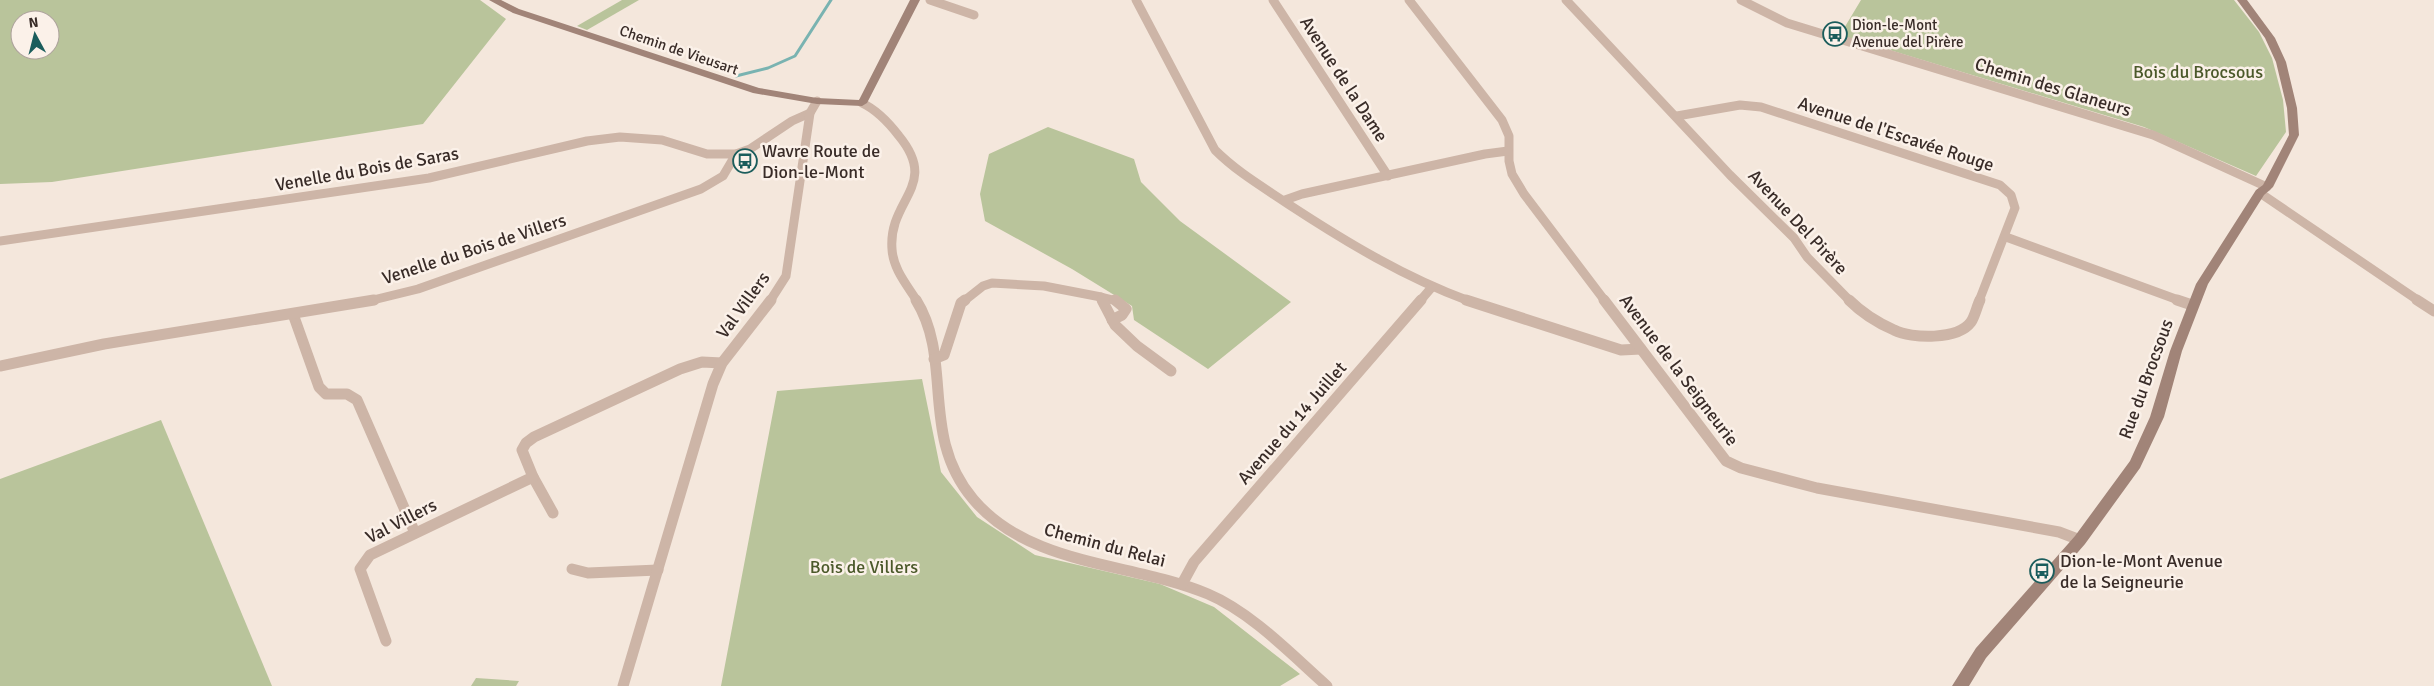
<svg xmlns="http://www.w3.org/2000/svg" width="2434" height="686" font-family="Signika,sans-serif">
<rect width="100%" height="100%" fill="#f4e7dc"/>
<g fill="#b9c49b" fill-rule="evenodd">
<path d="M0 0H480L506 19 423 124 52 182 0 184ZM20 20H50V50H20Z"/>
<polygon points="622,0 639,0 587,30 577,26"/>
<polygon points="1861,0 2234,0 2259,32 2272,58 2283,100 2286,132 2256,176 2144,127 1840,35"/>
<polygon points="1048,127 1134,159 1141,182 1180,221 1291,302 1208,369 1134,320 1132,306 1072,269 985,221 980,194 989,154"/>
<polygon points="922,379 941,472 977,517 1035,555 1160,584 1214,607 1300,674 1280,686 721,686 777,391"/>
<polygon points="161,420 272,686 0,686 0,479"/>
<polygon points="476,678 519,681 516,686 471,686"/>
</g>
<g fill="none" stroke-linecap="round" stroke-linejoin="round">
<polyline stroke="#79b3b1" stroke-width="3" points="736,76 768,68 795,56 831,0"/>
<g stroke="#cdb5a7" stroke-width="9">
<polyline points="930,0 974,15"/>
<path d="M1136 0 1215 150C1237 172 1263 187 1288 204 1346 242 1404 277 1469 301"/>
<polyline points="1273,0 1388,176"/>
<polyline points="1409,0 1502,120 1509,136 1509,161 1512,174 1524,194 1605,301"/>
<polyline points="1566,0 1730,175 1794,238 1807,257 1850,301"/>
<polyline points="1741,0 1787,23 2153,135 2267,187"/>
<path d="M862 103C877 110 889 123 899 136 940 186 888 199 892 249 893 269 907 285 917 301"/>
<polyline points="1677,116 1740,105 1761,107 2000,185 2011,195 2015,208 1979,301"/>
<polyline points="2260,193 2419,301"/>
<polyline points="1285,200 1302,194 1485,154 1508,151"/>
<polyline points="2006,237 2181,301"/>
<polyline points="0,241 429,178 587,141 620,137 662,140 707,154 736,154 750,149 792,121 810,113"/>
<polyline points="1101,297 1117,301"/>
<polyline points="369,301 418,289 701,189 723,176 736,154"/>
<polyline points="770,301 786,276 810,113 817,101"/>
<polyline points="964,301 983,286 992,283 1044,286 1101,297 1103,301"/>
<polyline points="1420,301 1432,287"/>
</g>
<g stroke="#cdb5a7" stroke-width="11">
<path d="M916 300C954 361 919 435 973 499 1030 567 1132 562 1208 594 1251 612 1292 655 1327 686"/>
<polyline points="1102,300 1115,325 1137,346 1171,371"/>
<polyline points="1466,300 1621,350 1641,349"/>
<polyline points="1604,300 1726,461 1741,468 1817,488 2059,532 2080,540"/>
<path d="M1849 300C1861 312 1878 323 1894 330 1912 339 1958 340 1971 322 1975 316 1977 306 1980 300"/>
<polyline points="2177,300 2192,305"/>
<polyline points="2417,300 2434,311"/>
<polyline points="293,314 319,387 326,394 347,394 357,400 415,533"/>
<polyline points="1112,320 1122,315 1126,309 1115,300"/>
<polyline points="934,359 944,355 961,303 965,300"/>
<polyline points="0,366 104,344 374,300"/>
<polyline points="533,477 553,513"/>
<polyline points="572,569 588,573 658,570"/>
<polyline points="1182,584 1194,562 1421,300"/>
<polyline points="386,641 360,569 370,555 533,477 522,450 526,443 534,437 680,369 702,362 722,363"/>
<polyline points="623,686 713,384 722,363 771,300"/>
</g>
<g fill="#a18478" fill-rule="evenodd">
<polygon points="489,0 501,0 519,9 759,88 817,98 859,100 910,0 920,0 867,103 862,106 817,104 753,93 513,13"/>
<polygon points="2237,0 2247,0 2275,38 2286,62 2297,108 2299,135 2273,187 2264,195 2208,284 2182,351 2164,417 2140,468 2085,544 1986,658 1969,686 1952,686 1976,648 2075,536 2130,461 2150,417 2170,351 2196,284 2256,190 2263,185 2289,135 2287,108 2276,62 2265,38"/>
</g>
</g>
<defs>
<g id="bus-ring" transform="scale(1.25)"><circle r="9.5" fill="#fbf1e9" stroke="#1b5d5c" stroke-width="1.5"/><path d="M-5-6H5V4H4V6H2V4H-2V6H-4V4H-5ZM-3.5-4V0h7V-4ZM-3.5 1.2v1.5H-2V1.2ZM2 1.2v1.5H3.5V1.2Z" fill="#1b5d5c"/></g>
</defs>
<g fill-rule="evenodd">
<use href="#bus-ring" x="1835" y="34"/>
<use href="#bus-ring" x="745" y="161"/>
<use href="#bus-ring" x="2042" y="571"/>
</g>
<g text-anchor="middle" stroke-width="5" stroke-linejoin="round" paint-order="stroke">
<g font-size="15" fill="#392c28" stroke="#fbf1e9" text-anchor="start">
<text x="1852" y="30">Dion-le-Mont<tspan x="1852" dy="17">Avenue del Pirère</tspan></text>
</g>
<g font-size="15" fill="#392c28" stroke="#fbf1e9">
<text transform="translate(679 50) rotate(19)" y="5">Chemin de Vieusart</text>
</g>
<g font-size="18" fill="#4b592a" stroke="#fbf1e9">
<text x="2198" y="78">Bois du Brocsous</text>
<text x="864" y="573">Bois de Villers</text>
</g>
<g font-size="18" fill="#392c28" stroke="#fbf1e9">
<text transform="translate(1344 79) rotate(57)" y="6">Avenue de la Dame</text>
<text transform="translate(2053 87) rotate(17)" y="6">Chemin des Glaneurs</text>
<text transform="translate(1896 134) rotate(18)" y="6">Avenue de l'Escavée Rouge</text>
<text transform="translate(367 169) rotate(-10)" y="6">Venelle du Bois de Saras</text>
<text transform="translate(1798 222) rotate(47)" y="6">Avenue Del Pirère</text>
<text transform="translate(474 249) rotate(-18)" y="6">Venelle du Bois de Villers</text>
<text transform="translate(743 305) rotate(-54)" y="6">Val Villers</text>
<text transform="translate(1679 370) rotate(53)" y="6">Avenue de la Seigneurie</text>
<text transform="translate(2146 379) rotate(-70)" y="6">Rue du Brocsous</text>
<text transform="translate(1292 423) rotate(-49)" y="6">Avenue du 14 Juillet</text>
<text transform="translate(401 521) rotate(-27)" y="6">Val Villers</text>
<text transform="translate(1105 545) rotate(15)" y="6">Chemin du Relai</text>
</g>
<g font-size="18" fill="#392c28" stroke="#fbf1e9" text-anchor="start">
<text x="762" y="157">Wavre Route de<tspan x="762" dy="21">Dion-le-Mont</tspan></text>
<text x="2060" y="567">Dion-le-Mont Avenue<tspan x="2060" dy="21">de la Seigneurie</tspan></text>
</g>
</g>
<g transform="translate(35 35) rotate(353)"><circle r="24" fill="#fbf1e9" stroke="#ada29c"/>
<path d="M0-4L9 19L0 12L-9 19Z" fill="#1b5d5c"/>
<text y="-8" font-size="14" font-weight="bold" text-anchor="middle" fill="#392c28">N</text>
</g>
</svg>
